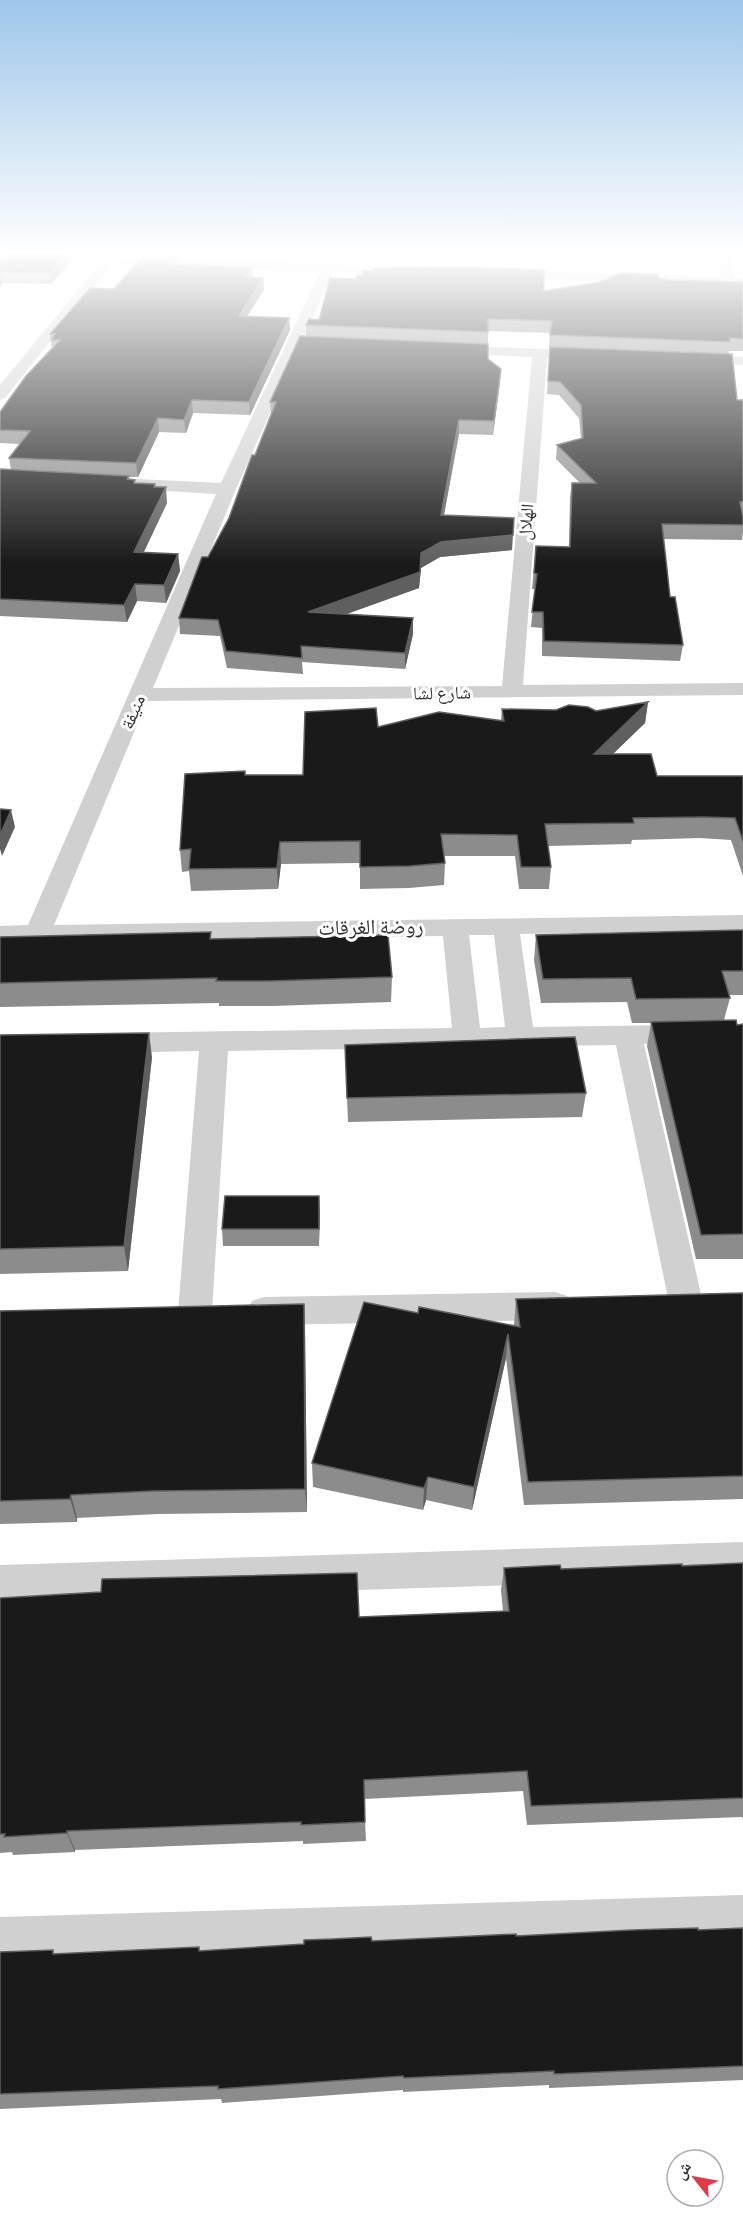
<svg xmlns="http://www.w3.org/2000/svg" width="743" height="2226" font-family="Barlow,'Noto Naskh Arabic',sans-serif">
<rect width="100%" height="100%" fill="#fff"/>
<g fill="none" stroke-linecap="round" stroke-linejoin="round">
<g fill="#d0d0d0" fill-rule="evenodd">
<path d="M109 252H121L118 257 413 267 419 271 413 275 333 272 236 489 153 688 502 686 532 357 446 353 439 349 446 345 590 351 597 355 590 359 547 358 523 685 743 683V695L147 701 54 925 743 915V931L520 934 533 1027 743 1024V1042L644 1044 703 1303 698 1313 686 1317 674 1313 669 1303 616 1045 228 1051 212 1312 207 1322 195 1326 183 1322 178 1312 199 1051 110 1053 100 1050 96 1043 100 1036 110 1033 452 1028 443 936 0 942V926L28 925 216 494 116 488 107 483 116 478 221 483 320 272 112 264 5 398 0 400V385ZM469 935H494L505 1027 480 1028Z"/>
<polygon points="719,252 731,252 734,278 743,278 743,286 503,278 497,274 503,270 721,277"/>
<polygon points="692,355 743,357 743,365 687,362 685,359"/>
<polygon points="555,1292 567,1296 572,1306 567,1316 555,1320 264,1325 252,1321 247,1311 252,1301 264,1297"/>
<polygon points="743,1542 743,1578 0,1601 0,1565"/>
<polygon points="743,1895 743,1941 0,1963 0,1917"/>
</g>
</g>
<g fill="#8c8c8c">
<polygon points="0,252 79,252 51,284 2,283 0,288"/>
<polygon points="154,252 197,252 192,257 154,256"/>
<polygon points="180,264 252,278 263,278 264,290 247,316 289,318 290,330 250,415 193,413 186,433 159,432 138,477 129,477 129,479 135,483 155,484 156,487 167,503 144,552 178,554 180,571 166,603 137,601 127,622 0,616 0,469 11,470 9,458 20,444 0,443 0,412 52,349 50,334 114,289"/>
<polygon points="658,278 668,280 743,282 743,351 729,351 728,354 737,400 743,400 743,532 742,540 663,539 670,597 683,645 680,661 542,656 542,628 531,627 535,589 532,589 536,546 569,547 570,497 572,483 580,483 556,459 557,445 581,439 579,418 559,395 547,394 550,347 651,351 549,347 550,333 488,331 488,359 501,369 500,382 493,435 459,434 444,515 512,550 440,557 421,568 419,588 346,614 413,634 405,669 302,662 303,674 227,668 220,636 180,634 179,618 208,557 229,518 271,416 270,402 306,336 306,325 319,320 544,291"/>
<polygon points="648,702 645,723 613,754 657,776 743,776 743,876 731,840 700,838 632,840 631,844 548,846 551,867 549,889 519,889 515,856 444,856 445,863 444,885 409,888 360,889 360,863 281,864 278,889 191,891 189,871 182,872 180,850 245,775 303,775 378,727 501,720 502,709 596,711"/>
<polygon points="743,930 743,995 729,995 730,998 724,1020 737,1025 743,1024 743,1259 696,1259 647,1046 651,1023 632,1023 627,1002 541,1003 534,960 536,935"/>
<polygon points="0,937 211,939 392,977 391,1002 272,1006 219,1006 219,1003 0,1007"/>
<polygon points="0,1035 152,1057 128,1271 0,1274"/>
<polygon points="345,1045 586,1093 582,1117 348,1122"/>
<polygon points="319,1196 319,1246 223,1246 222,1229"/>
<polygon points="743,1293 743,1499 524,1505 506,1358 472,1510 426,1500 423,1510 313,1487 312,1463 418,1313 514,1325 516,1299"/>
<polygon points="304,1304 305,1328 307,1512 158,1514 77,1518 77,1522 0,1524 0,1311"/>
<polygon points="743,1563 743,1819 742,1817 527,1825 523,1791 364,1799 366,1841 303,1844 303,1841 75,1850 75,1852 13,1855 12,1852 0,1853 0,1598 359,1617 503,1611 501,1590 504,1568 561,1569"/>
<polygon points="743,1928 743,2080 549,2088 549,2085 403,2092 403,2090 222,2103 221,2099 0,2109 0,1952 55,1954 200,1951 372,1941"/>
</g>
<g fill="#5f5f5f">
<polygon points="68,252 79,252 51,284 50,273"/>
<polygon points="191,252 197,252 192,257"/>
<polygon points="179,257 180,269 173,264"/>
<polygon points="252,267 253,278 245,277"/>
<polygon points="0,271 2,283 0,288"/>
<polygon points="263,278 264,290 239,328 239,316"/>
<polygon points="289,318 290,330 250,415 249,402"/>
<polygon points="501,369 500,382 493,435 494,421"/>
<polygon points="192,400 193,413 186,433 184,420"/>
<polygon points="158,418 159,432 138,477 136,463"/>
<polygon points="459,420 459,434 441,530 441,515"/>
<polygon points="166,487 167,503 136,568 134,552"/>
<polygon points="513,535 512,550 440,557 421,568 419,588 308,628 308,612 441,542"/>
<polygon points="178,554 180,571 166,603 164,585"/>
<polygon points="135,584 137,601 127,622 124,605"/>
<polygon points="413,618 413,634 405,669 405,653"/>
<polygon points="648,702 645,723 591,775 594,754"/>
<polygon points="11,810 15,827 2,856 0,849 0,835"/>
<polygon points="280,842 281,864 278,889 277,868"/>
<polygon points="149,1033 152,1057 128,1271 124,1246"/>
<polygon points="319,1196 320,1213 319,1246"/>
<polygon points="304,1304 305,1328 307,1512 305,1489"/>
<polygon points="508,1334 506,1358 472,1510 474,1487"/>
<polygon points="428,1477 426,1500 423,1510 424,1488"/>
<polygon points="71,1495 77,1518 77,1522 70,1499"/>
<polygon points="67,1831 75,1850 75,1852 67,1833"/>
</g>
<g fill="#1a1a1a" stroke="#5f5f5f" stroke-width="1.5">
<polygon points="0,252 68,252 50,273 0,272"/>
<polygon points="143,256 179,257 173,264 252,267 245,277 263,278 239,316 289,318 249,402 192,400 184,420 158,418 136,463 9,458 30,431 0,430 0,412 26,376 60,340 51,340 55,334 50,334 90,288 114,289"/>
<polygon points="468,267 544,270 544,291 600,282 621,273 658,274 658,278 668,280 743,282 743,339 730,338 730,342 550,335 552,321 488,319 488,332 306,325 309,319 319,320 330,278 356,279 357,275 362,275 363,270 373,271 374,268"/>
<polygon points="300,336 488,344 488,359 501,369 494,421 459,420 441,515 514,518 513,535 441,542 421,553 420,572 308,612 413,618 405,653 301,646 302,658 226,651 218,620 179,618 202,557 208,557 229,518 252,455 255,455 276,402 270,402"/>
<polygon points="550,347 732,354 737,400 743,400 743,502 740,502 743,517 743,525 662,524 670,597 675,597 683,645 544,641 543,612 532,612 537,574 534,573 536,546 570,547 572,483 596,483 557,445 583,438 581,405 560,382 548,381"/>
<polygon points="0,469 129,476 127,479 135,480 134,483 155,484 154,487 166,487 134,552 178,554 164,585 135,584 124,605 0,599"/>
<polygon points="648,702 594,754 651,754 657,776 743,776 743,841 735,818 704,817 633,818 634,823 545,824 551,867 521,867 517,835 441,834 445,863 410,866 360,867 360,841 280,842 277,868 189,869 191,849 180,850 185,774 245,771 245,775 303,775 305,712 376,708 378,727 439,712 504,721 502,709 556,710 569,705 588,707 596,711"/>
<polygon points="0,809 11,810 0,835"/>
<polygon points="743,930 743,971 722,971 730,998 636,999 631,978 543,979 536,935"/>
<polygon points="211,932 210,939 388,935 392,977 270,981 216,981 217,978 0,983 0,937"/>
<polygon points="736,1020 737,1025 743,1024 743,1234 701,1235 651,1022"/>
<polygon points="149,1033 124,1246 0,1249 0,1035"/>
<polygon points="575,1037 586,1093 347,1098 345,1045"/>
<polygon points="225,1196 319,1196 319,1229 222,1229"/>
<polygon points="743,1293 743,1476 528,1482 508,1334 474,1487 428,1477 424,1488 312,1463 364,1302 418,1313 419,1307 520,1327 516,1299"/>
<polygon points="304,1304 305,1489 153,1491 71,1495 70,1499 0,1501 0,1311"/>
<polygon points="743,1563 743,1798 531,1806 527,1771 364,1780 365,1822 301,1825 301,1822 67,1831 67,1833 4,1837 5,1834 0,1834 0,1598 101,1592 102,1579 357,1573 359,1617 509,1611 504,1568 560,1565 561,1569 682,1564 682,1566"/>
<polygon points="698,1928 698,1930 743,1928 743,2066 554,2074 554,2071 404,2078 403,2076 218,2089 218,2086 0,2094 0,1952 53,1950 53,1954 199,1947 199,1951 304,1944 304,1940 333,1939 371,1937 372,1941 516,1934 516,1936 632,1930"/>
</g>
<linearGradient id="sky" x2="0" y2="1"><stop stop-color="#9ec6ea"/><stop offset="0.45" stop-color="#fff"/><stop offset="1" stop-color="#fff" stop-opacity="0"/></linearGradient>
<rect width="743" height="563" fill="url(#sky)"/>
<g text-anchor="middle" stroke-width="6" stroke-linejoin="round" paint-order="stroke">
<g font-size="18" fill="#333" stroke="#fff">
<text transform="translate(526 522) rotate(-85)" y="6">الهلال</text>
<text transform="translate(442 693) rotate(-1)" y="6">شارع لشا</text>
<text transform="translate(133 712) rotate(-67)" y="6">منيفة</text>
</g>
<g font-size="21" fill="#333" stroke="#fff">
<text transform="translate(371 927) rotate(-1)" y="7">روضة الغرقات</text>
</g>
</g>
<g transform="translate(695 2178) rotate(301)"><circle r="28" fill="#ffffff" stroke="#adadad" stroke-width="1.5"/>
<path d="M0-4.5L10 22L0 15L-10 22Z" fill="#e63946"/>
<text y="-9" font-size="16" font-weight="bold" text-anchor="middle" fill="#333333">ش</text>
</g>
</svg>
